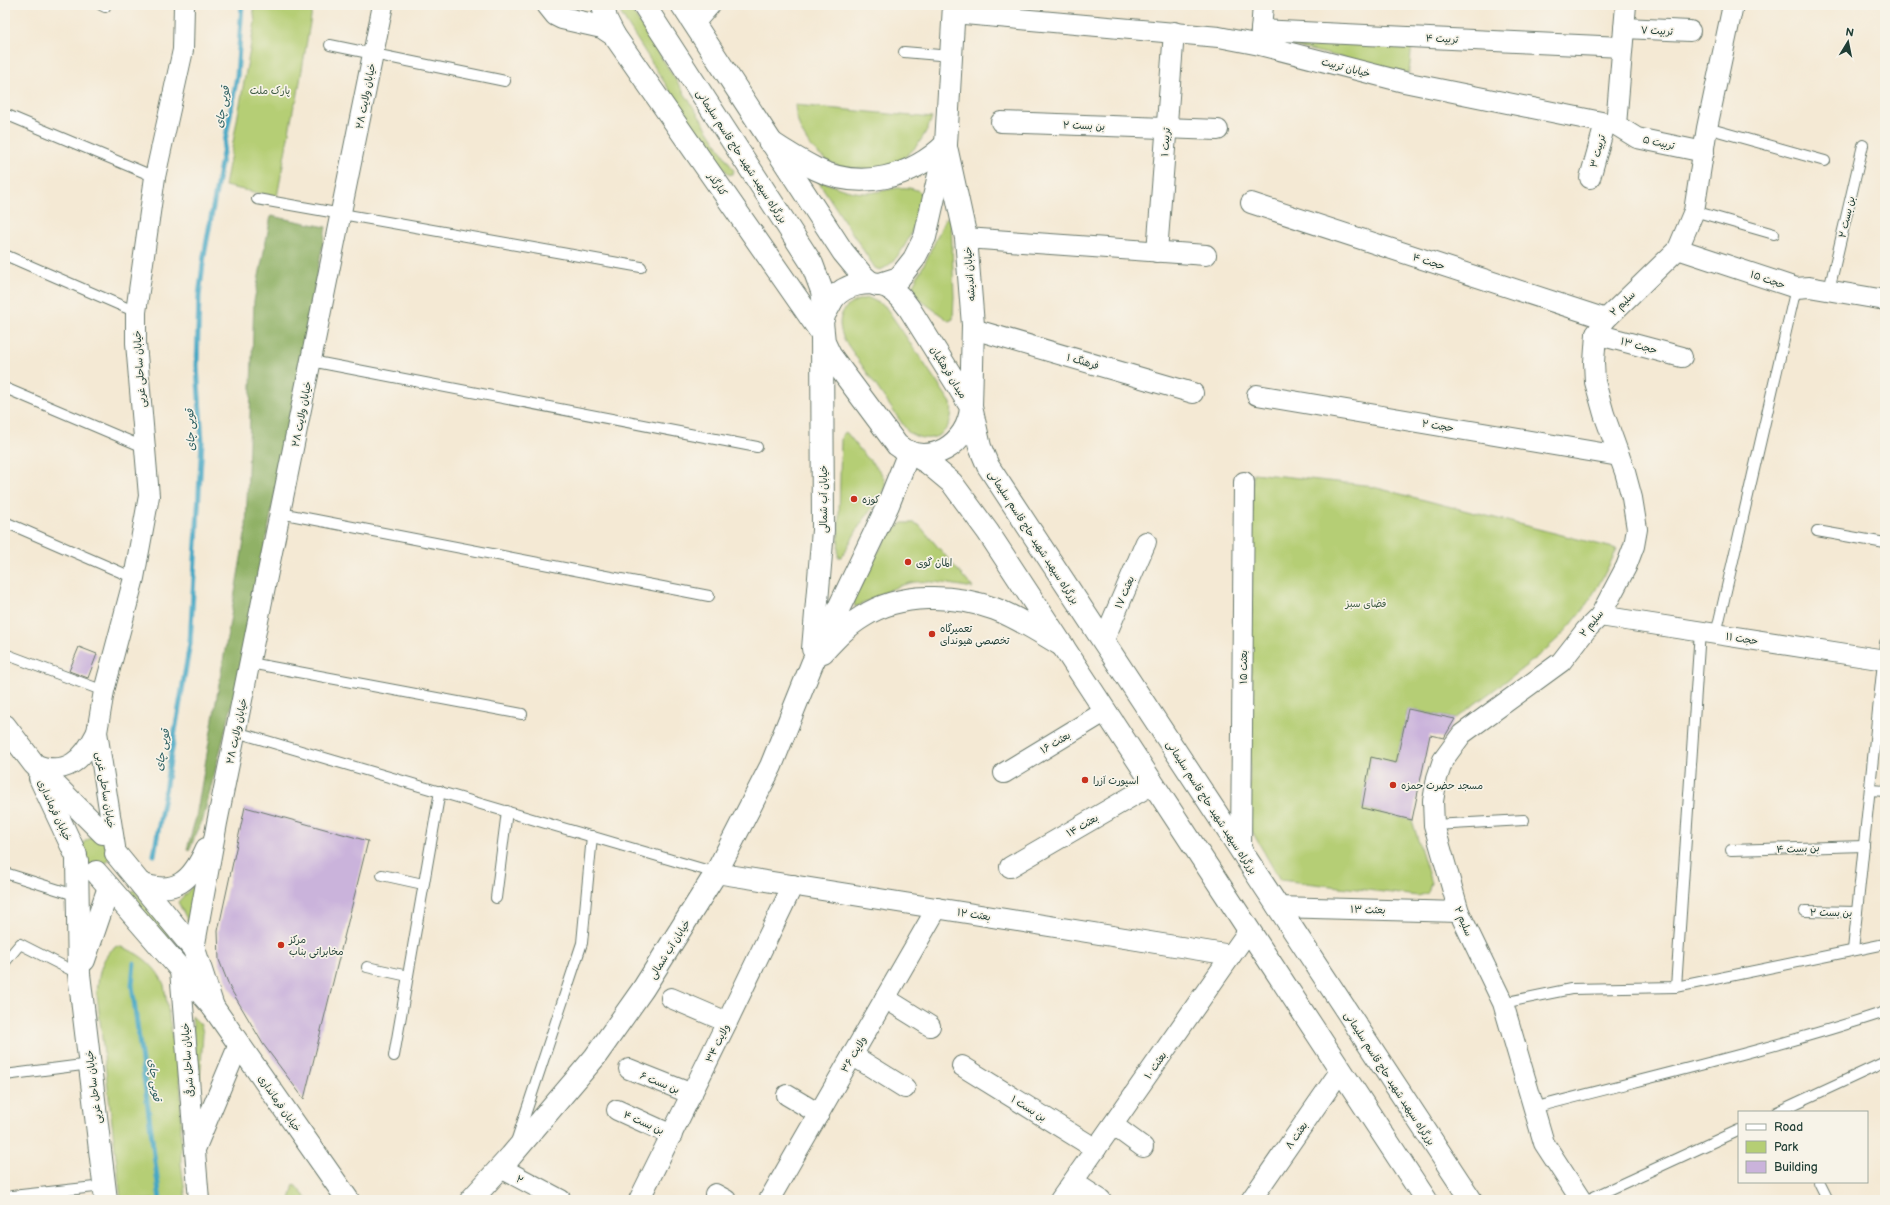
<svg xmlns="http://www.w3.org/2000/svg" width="1890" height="1205" font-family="'Balsamiq Sans','Playpen Sans Arabic',sans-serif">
<rect width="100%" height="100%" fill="#f7f3e8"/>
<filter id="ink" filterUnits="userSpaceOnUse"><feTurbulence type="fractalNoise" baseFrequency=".025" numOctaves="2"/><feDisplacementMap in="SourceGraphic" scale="8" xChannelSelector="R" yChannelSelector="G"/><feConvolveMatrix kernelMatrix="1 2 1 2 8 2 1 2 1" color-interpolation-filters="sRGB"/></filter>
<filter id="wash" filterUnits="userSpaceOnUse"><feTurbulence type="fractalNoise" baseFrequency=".012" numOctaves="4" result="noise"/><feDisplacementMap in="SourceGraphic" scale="16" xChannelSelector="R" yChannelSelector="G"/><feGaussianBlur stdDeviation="0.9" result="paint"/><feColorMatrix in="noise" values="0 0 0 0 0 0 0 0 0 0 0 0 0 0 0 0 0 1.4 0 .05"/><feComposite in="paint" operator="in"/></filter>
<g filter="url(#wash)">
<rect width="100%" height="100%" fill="#f4e9d4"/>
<g fill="#b5ce74" stroke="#6a8654">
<polygon points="253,5 313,5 297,99 294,105 277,197 225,186 255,22"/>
<polygon points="625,5 628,5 734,171 732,174 729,175 706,148 621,14"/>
<polygon points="1289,39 1412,44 1409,73 1288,45"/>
<path d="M795 105 932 118C926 133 919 146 906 156 893 167 877 170 860 169 854 168 848 169 842 167 814 159 797 133 795 105Z"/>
<path d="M817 179C833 186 849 193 867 193 885 192 902 183 919 191L922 196C919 219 903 262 880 270L875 268Z"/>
<polygon points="948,218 951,219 954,297 953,319 949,321 915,296 913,285 929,255 945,219"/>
<path d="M869 298 885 306 951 403C956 432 932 448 908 432L845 341C833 318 844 300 869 298Z"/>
<path d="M846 432C852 439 857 446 862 452 872 464 885 471 886 488L858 528 842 557H838L841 439 842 435Z"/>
<path d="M1253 473 1365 485 1617 549C1601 583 1581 619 1552 644 1522 671 1487 694 1455 719L1408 709 1396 763 1371 757 1362 808 1412 820 1431 883 1428 893 1418 896 1280 880 1249 826Z"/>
<path d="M902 523H914L919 525 973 588C954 585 933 580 915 582 894 585 874 599 855 607L853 599C866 576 881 538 902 523Z"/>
<path d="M93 837 105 840 109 860C102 868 96 867 86 864L82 845 85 841Z"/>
<polygon points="202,876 189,923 178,902"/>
<polygon points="134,890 172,937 169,942 128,894"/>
<path d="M117 946C136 950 157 966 164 985L181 1091V1163L186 1200H121L97 995C98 977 101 955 117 946Z"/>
<polygon points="192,1016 201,1025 203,1033 199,1096"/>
<polygon points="294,1184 308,1200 290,1200"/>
</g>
<polygon fill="#90b166" stroke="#58774d" points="271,216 326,227 243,661 203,819 189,850 187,849 196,817 246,529 254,301"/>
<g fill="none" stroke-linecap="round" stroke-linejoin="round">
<g stroke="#45a7c4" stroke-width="5">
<polyline points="154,855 190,643 202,442 197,366 199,296 204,256 237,76 242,5"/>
<polyline points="134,963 132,985 160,1200"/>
</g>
</g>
<g id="blocks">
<g fill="#cab3db">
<polygon points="79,647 97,654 88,678 69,671"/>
<polygon points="1408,709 1455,719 1444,738 1430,735 1412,820 1362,808 1371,757 1396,763"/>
<polygon points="245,807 368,841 304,1099 263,1044 230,988 219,960 218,931"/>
</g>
</g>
</g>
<g filter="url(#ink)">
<use href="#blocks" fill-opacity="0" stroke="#6a796c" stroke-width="1"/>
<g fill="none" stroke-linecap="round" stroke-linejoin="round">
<g stroke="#6a796c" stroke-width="12">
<g id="service">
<polyline points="101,5 105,7"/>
<polyline points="330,45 505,81"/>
<polyline points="904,52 951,56"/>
<polyline points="5,114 155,177"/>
<polyline points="1707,128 1825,161"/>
<polyline points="257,199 641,267"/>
<polyline points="1694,211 1774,234"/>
<polyline points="5,255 136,312"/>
<polyline points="1829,290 1863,145"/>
<polyline points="311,361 757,447"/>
<polyline points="5,388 146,448"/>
<polyline points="280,513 709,596"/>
<polyline points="5,522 134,578"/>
<polyline points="1817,531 1885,543"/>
<polyline points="1716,634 1796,288"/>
<polyline points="5,654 104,691"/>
<polyline points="250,663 522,714"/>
<polyline points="236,732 716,873"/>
<polyline points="1870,790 1885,791"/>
<polyline points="1434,825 1524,820"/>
<polyline points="1731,850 1864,846"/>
<polyline points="5,873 78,896"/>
<polyline points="382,875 423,884"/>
<polyline points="496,898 507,811"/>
<polyline points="1805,911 1857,912"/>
<polyline points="1853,950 1885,643"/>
<polyline points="5,962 20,944 79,974"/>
<polyline points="367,967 408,976"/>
<polyline points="1676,987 1700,631"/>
<polyline points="1503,1003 1571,989 1676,987 1885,944"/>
<polyline points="394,1056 440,791"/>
<polyline points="5,1075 90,1064"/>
<path d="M1533 1108C1651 1077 1769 1050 1885 1012"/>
<polyline points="1777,1112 1885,1062"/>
<polyline points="517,1139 582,943 592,836"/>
<polyline points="1819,1182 1828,1200"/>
<polyline points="12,1196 104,1186"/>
<polyline points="1587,1200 1739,1130"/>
</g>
</g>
<g stroke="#6a796c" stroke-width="22">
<g id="minor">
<polyline points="953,13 1219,37 1260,45 1404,82 1616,125 1637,138 1704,152"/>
<polyline points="694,23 710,5"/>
<polyline points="1624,28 1690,31"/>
<polyline points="1261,30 1622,47"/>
<polyline points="1260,43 1263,5"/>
<polyline points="1001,122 1218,130"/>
<polyline points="1616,125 1626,5"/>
<polyline points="1590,178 1605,124"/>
<polyline points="1251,203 1606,319"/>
<polyline points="966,238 1206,255"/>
<polyline points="1678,249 1796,288 1809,287 1885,300"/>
<polyline points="1157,252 1174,32"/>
<polyline points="973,329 1193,393"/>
<polyline points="1596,334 1682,357"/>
<polyline points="1257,395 1619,456"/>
<polyline points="1600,616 1885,660"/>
<polyline points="1103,642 1146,542"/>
<path d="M34 764C66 777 83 760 97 732"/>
<polyline points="1004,773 1106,711"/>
<polyline points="115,847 97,732 104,691 134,578 149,496 136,343 136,312 155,177 183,50 184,5"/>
<polyline points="1241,852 1244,482"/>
<polyline points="1010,867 1153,784"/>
<polyline points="716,873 1231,955"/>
<path d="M139 882C175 897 192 880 206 848"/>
<polyline points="1277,907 1459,912"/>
<polyline points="194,949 217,823 383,5"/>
<polyline points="180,970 199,1200"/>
<polyline points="671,998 727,1022"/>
<polyline points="885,998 930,1026"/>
<polyline points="852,1055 905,1088"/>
<polyline points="962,1066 1096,1149"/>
<polyline points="629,1069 692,1094"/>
<polyline points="787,1095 819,1114"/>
<polyline points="617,1110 672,1135"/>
<polyline points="1113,1125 1143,1147"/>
<polyline points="196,1147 239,1044"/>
<polyline points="501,1168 561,1200"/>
<polyline points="1073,1182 1101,1200"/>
<polyline points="715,1194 726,1200"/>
<polyline points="639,1200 727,1022 793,885"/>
<polyline points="769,1200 937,908"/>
<polyline points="1060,1200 1249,930"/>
<polyline points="1251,1200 1341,1070"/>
<polyline points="1581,1200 1544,1143 1503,1003 1459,912 1434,825 1433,801 1437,778 1443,760 1462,734 1561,662 1586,630 1600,616 1626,567 1634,546 1637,529 1632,498 1625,472 1604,414 1595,382 1594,362 1596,334 1606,319 1678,249 1694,211 1707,128 1733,5"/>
</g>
</g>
<g stroke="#6a796c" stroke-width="24">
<g id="tertiary">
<polyline points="548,5 556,15 562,18 602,27 614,35"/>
<polyline points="603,5 606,19 614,35 822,334"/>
</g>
</g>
<g stroke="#6a796c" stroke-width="24">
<g id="secondary">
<path d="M769 141C784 151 800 161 816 169 860 191 913 177 946 144"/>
<polyline points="947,151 966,238 973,325 971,407"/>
<polyline points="877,285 899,278 914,259 925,237 946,144 954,5"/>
<polyline points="813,649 823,530 822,334"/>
<path d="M823 652C835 639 847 626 862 617 900 592 954 594 995 609 1019 618 1041 633 1063 646"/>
<polyline points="5,726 34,764 103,833"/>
<polyline points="40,778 76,855"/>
<polyline points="77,861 79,974 106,1200"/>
<polyline points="96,872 213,1007 194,949 116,854"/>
<polyline points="84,960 109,887"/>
<polyline points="213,1007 348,1200"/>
<polyline points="471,1200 511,1156 595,1057 643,989 716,873 771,766 812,664 888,505 909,452"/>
</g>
</g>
<g stroke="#6a796c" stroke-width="24">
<g id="trunk">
<path d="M644 5 812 264 822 291 825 313 822 322 824 342 830 355 897 445C928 470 969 444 971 407L909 308C903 300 897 292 887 287 870 279 844 284 833 299 830 304 828 309 825 313"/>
<polyline points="682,5 843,252 862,275 871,283"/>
<polyline points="971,407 980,447 988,466 1471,1200"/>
<polyline points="909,452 928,463 952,483 988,532 1426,1200"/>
</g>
</g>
<use href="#service" stroke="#fff" stroke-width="10"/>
<use href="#minor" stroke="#fff" stroke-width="20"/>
<use href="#tertiary" stroke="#fff" stroke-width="22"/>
<use href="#secondary" stroke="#fff" stroke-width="22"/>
<use href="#trunk" stroke="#fff" stroke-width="22"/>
</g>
</g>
<g fill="#c8321e" stroke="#f7f3e8" stroke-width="1.5">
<circle cx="854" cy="499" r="4"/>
<circle cx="908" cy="562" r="4"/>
<circle cx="932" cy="634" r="4"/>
<circle cx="1085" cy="780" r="4"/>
<circle cx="1393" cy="785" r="4"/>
<circle cx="281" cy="945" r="4"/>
</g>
<g text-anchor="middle" stroke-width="3.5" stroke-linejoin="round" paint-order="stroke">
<g font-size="10" fill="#1f3d34" stroke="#f7f3e8">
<text transform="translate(1657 30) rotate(3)" y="4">تربیت ۷</text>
<text transform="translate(1442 38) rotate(3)" y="4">تربیت ۴</text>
<text transform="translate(1346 67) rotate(15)" y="4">خیابان تربیت</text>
<text transform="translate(365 96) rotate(-79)" y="4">خیابان ولایت ۲۸</text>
<text transform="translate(1084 125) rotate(2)" y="4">بن بست ۲</text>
<text transform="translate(1165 142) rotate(-86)" y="4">تربیت ۱</text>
<text transform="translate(1659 142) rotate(12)" y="4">تربیت ۵</text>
<text transform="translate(1597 151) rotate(-75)" y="4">تربیت ۳</text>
<text transform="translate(742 156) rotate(57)" y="4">بزرگراه سپهبد شهید حاج قاسم سلیمانی</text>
<text transform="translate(718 184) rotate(55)" y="4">کنارگذر</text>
<text transform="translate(1846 217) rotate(-77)" y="4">بن بست ۲</text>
<text transform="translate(1429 261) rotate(18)" y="4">حجت ۴</text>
<text transform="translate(969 274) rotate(-94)" y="4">خیابان اندیشه</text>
<text transform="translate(1768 279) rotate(19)" y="4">حجت ۱۵</text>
<text transform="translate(1622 303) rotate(-44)" y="4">سلیم ۲</text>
<text transform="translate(1639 345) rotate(15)" y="4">حجت ۱۳</text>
<text transform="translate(1083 361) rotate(16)" y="4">فرهنگ ۱</text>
<text transform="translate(139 369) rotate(-94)" y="4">خیابان ساحلی غربی</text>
<text transform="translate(949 372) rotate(58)" y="4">میدان فرهنگیان</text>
<text transform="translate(301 414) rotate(-79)" y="4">خیابان ولایت ۲۸</text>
<text transform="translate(1438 425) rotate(9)" y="4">حجت ۲</text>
<text transform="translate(823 499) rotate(-90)" y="4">خیابان آب شمالی</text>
<text transform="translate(1034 537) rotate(57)" y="4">بزرگراه سپهبد شهید حاج قاسم سلیمانی</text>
<text transform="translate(1124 592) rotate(-67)" y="4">بعثت ۱۷</text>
<text transform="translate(1591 623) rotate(-51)" y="4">سلیم ۲</text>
<text transform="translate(1742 638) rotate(9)" y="4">حجت ۱۱</text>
<text transform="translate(1243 667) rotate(-90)" y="4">بعثت ۱۵</text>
<text transform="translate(236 731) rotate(-78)" y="4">خیابان ولایت ۲۸</text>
<text transform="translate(1055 742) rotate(-31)" y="4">بعثت ۱۶</text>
<text transform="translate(106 790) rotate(81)" y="4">خیابان ساحلی غربی</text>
<text transform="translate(1212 807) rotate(57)" y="4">بزرگراه سپهبد شهید حاج قاسم سلیمانی</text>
<text transform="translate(55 810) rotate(65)" y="4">خیابان فرمانداری</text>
<text transform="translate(1082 825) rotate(-30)" y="4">بعثت ۱۴</text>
<text transform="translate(1798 848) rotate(-2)" y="4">بن بست ۴</text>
<text transform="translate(1368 909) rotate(2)" y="4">بعثت ۱۳</text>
<text transform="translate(1831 912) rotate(1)" y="4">بن بست ۲</text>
<text transform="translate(974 914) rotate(9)" y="4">بعثت ۱۲</text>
<text transform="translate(1464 921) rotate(67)" y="4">سلیم ۲</text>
<text transform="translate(669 949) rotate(-58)" y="4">خیابان آب شمالی</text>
<text transform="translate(717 1043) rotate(-64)" y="4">ولایت ۳۴</text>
<text transform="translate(853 1054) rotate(-60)" y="4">ولایت ۳۶</text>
<text transform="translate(187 1060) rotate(-94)" y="4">خیابان ساحل شرقی</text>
<text transform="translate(1155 1065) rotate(-55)" y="4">بعثت ۱۰</text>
<text transform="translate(1390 1078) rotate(57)" y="4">بزرگراه سپهبد شهید حاج قاسم سلیمانی</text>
<text transform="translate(660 1082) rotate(22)" y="4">بن بست ۶</text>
<text transform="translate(93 1087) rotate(-97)" y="4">خیابان ساحل غربی</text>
<text transform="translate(280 1103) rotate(55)" y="4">خیابان فرمانداری</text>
<text transform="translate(1029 1108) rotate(32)" y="4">بن بست ۱</text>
<text transform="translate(644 1122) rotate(24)" y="4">بن بست ۴</text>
<text transform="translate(1296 1135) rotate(-55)" y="4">بعثت ۸</text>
<text transform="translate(520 1179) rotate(28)" y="4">۲</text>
</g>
<g font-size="10" fill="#3d5a41" stroke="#f7f3e8">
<text x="270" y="94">پارک ملت</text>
<text x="1366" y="607">فضای سبز</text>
</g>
<g font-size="10" fill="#1f3d34" stroke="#f7f3e8" text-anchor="start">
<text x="862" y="503">کوزه</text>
<text x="916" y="566">المان گوی</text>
<text x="940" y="632">تعمیرگاه<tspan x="940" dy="12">تخصصی هیوندای</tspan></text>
<text x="1093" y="784">اسپورت آزرا</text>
<text x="1401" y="789">مسجد حضرت حمزه</text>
<text x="289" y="943">مرکز<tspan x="289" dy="12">مخابراتی بناب</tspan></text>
</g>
<g font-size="11" font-style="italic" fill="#2a5d5f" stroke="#f7f3e8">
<text transform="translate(222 107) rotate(-80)" y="4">قوبی چای</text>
<text transform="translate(190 430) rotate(-92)" y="4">قوبی چای</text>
<text transform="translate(162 750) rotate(-80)" y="4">قوبی چای</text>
<text transform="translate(155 1080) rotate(83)" y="4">قوبی چای</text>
</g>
</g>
<rect width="1890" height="1205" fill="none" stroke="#f7f3e8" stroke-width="20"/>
<rect x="1738" y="1111" width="130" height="72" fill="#f7f3e8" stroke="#a1aaa0"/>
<rect x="1746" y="1124" width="20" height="6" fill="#ffffff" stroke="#a1aaa0"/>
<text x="1774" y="1131" font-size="12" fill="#1f3d34">Road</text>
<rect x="1746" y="1141" width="20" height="12" fill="#b5ce74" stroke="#a1aaa0"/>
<text x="1774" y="1151" font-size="12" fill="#1f3d34">Park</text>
<rect x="1746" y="1161" width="20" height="12" fill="#cab3db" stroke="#a1aaa0"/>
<text x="1774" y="1171" font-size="12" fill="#1f3d34">Building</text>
<g transform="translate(1848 42) rotate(10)" stroke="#f7f3e8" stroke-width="3" paint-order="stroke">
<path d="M0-3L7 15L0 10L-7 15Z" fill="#1f3d34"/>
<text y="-6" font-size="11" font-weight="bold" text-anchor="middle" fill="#1f3d34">N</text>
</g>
</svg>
